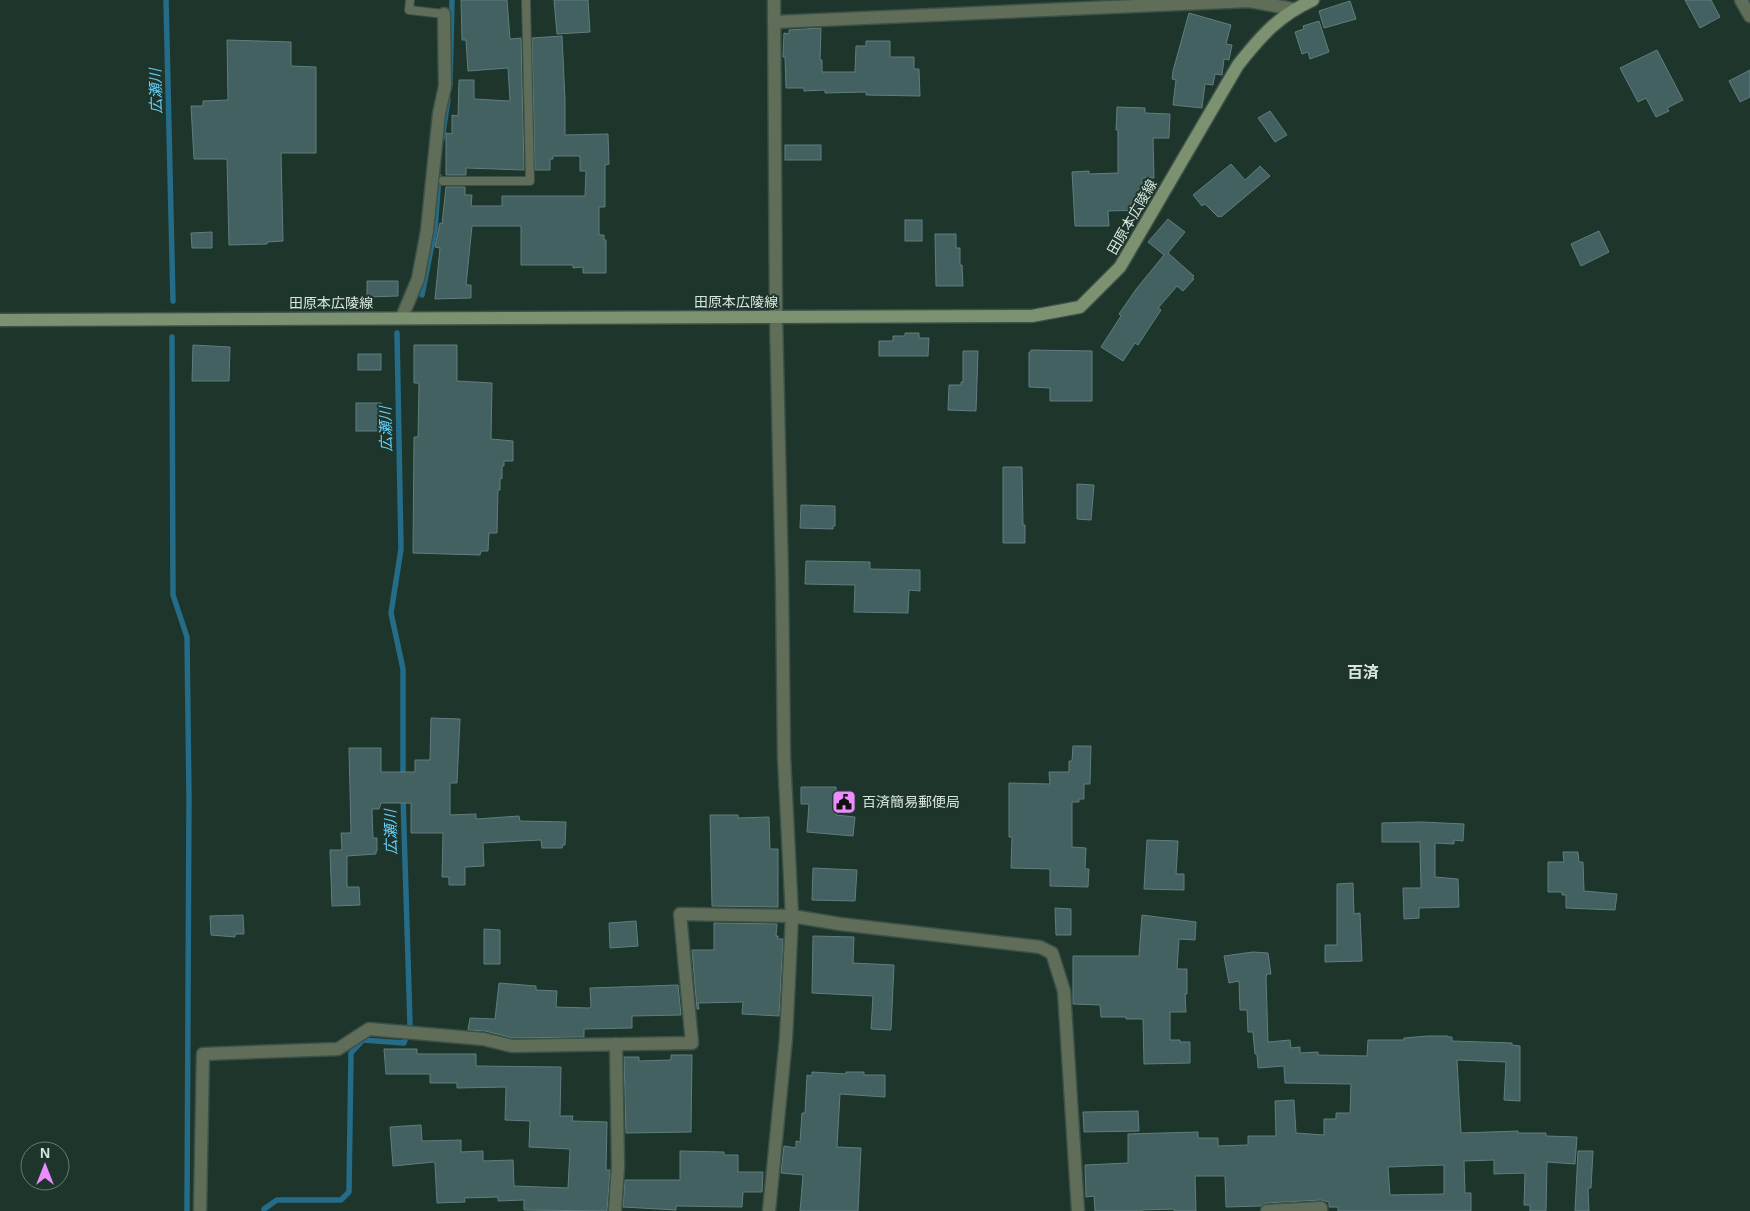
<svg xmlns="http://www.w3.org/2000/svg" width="1750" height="1211" font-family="Arial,'Noto Sans JP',sans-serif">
<rect width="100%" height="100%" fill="#1e352b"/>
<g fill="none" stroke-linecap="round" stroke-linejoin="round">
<g stroke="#256c88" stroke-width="5.5">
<polyline points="166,0 173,301"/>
<polyline points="450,85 452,0"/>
<polyline points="442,139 448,99"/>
<polyline points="422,295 435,229 439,176"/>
<polyline points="397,333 401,549 391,613 403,669 403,779"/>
<polyline points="172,337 173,595 187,637 189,797 187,1211"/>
<polyline points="264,1211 264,1209 277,1200 341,1200 349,1192 351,1053 363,1040 404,1043 410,1024 403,796"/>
</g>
</g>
<g fill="#436161" stroke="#607e7e" fill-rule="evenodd">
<polygon points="461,0 507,0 510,39 521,38 524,170 466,168 466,175 446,175 446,133 452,134 452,115 458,116 459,80 474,80 474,99 510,101 508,68 468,71 466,40 462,40"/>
<polygon points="554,0 588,0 590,32 557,34"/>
<polygon points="1685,0 1711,0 1720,17 1700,28"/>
<polygon points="1350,1 1356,19 1324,28 1319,11"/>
<polygon points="1189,13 1231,25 1226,44 1232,45 1229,60 1224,59 1222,75 1215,74 1213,85 1205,84 1202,108 1173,105 1176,80 1172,79 1173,71"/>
<polygon points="1319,21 1329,52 1310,59 1308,52 1302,54 1295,32 1304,29 1303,26"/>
<polygon points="821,28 820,60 822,60 822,72 855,72 856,46 866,46 866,41 890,41 890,57 914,57 914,69 919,69 920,96 866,95 866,92 825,93 825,90 804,91 804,88 786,88 785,57 783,57 784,33 789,34 789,30"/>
<polygon points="562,36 565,100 565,135 608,134 609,164 605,165 605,207 599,207 599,235 604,235 604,240 606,240 606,273 583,273 583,267 573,268 573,265 521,265 521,226 472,226 466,285 471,285 471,298 435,299 440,248 435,247 440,223 442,224 446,187 465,187 465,195 472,195 471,206 502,206 502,196 585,196 586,171 580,171 580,156 553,156 553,159 550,159 550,170 535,170 532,38"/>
<polygon points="227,40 291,42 291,66 316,67 316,153 281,153 283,241 267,242 267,244 229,245 227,159 194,159 191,106 203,106 203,101 228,100"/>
<polygon points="1657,50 1683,100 1667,108 1669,111 1656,117 1646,98 1638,102 1620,68"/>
<polygon points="1750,70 1750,97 1740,102 1729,81"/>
<polygon points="1117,107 1145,108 1145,113 1170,114 1169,138 1153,138 1154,178 1142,178 1142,210 1108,211 1109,226 1075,226 1072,172 1089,171 1089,174 1118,173 1118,130 1116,130"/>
<polygon points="1270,111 1287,135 1275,142 1258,118"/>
<rect x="785" y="145" width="36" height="15"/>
<polygon points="1231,164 1245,180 1260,166 1270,176 1221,217 1220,216 1218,217 1205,204 1202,206 1193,195"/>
<polygon points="1168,219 1185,232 1168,253 1194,276 1192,278 1194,279 1183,291 1177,286 1158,308 1161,310 1138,345 1135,343 1123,361 1101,347 1121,316 1119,314 1137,288 1164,255 1148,242"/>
<rect x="905" y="220" width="17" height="21"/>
<polygon points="1599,231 1609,252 1581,266 1571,244"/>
<polygon points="212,232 212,248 192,248 191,233"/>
<polygon points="935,234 956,234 956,248 960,248 960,265 962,265 963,286 936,286"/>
<polygon points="367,281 398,281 398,296 367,297"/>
<polygon points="905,333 919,333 919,338 929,338 928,356 879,356 879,341 893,341 893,336 905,336"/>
<polygon points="193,345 230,347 229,381 192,381"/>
<polygon points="414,345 457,345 457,381 492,383 491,439 513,441 513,461 504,461 504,466 502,466 502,479 500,478 500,490 498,490 497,533 489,533 488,551 481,551 480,555 413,553 414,437 418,437 419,383 414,383"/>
<polygon points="1031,350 1092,351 1092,401 1050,401 1050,388 1029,387 1029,352 1031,352"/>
<polygon points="963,351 978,351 976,411 948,410 949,385 961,385 961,382 963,382"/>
<rect x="358" y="354" width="23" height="16"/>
<rect x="356" y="403" width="25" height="28"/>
<polygon points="1003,467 1022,467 1023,525 1025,525 1025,543 1003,543"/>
<polygon points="1077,484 1094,485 1091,520 1077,519"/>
<polygon points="801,505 835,506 835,526 833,526 833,529 800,528"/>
<polygon points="806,561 870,562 870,569 920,570 920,591 909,590 908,613 854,612 855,585 805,584"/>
<polygon points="431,718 460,719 457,783 450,783 450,815 476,814 476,819 519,816 520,821 566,822 565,845 563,845 562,848 542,848 541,840 483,843 484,866 465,867 465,885 449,885 449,877 442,877 443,833 411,833 411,803 381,803 379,809 372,809 373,838 377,838 377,851 376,851 376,854 347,856 347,887 359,887 360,905 332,906 330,850 342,850 341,833 351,833 349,748 381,748 381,772 415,772 415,760 430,760"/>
<polygon points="1073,746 1091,746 1090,784 1084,784 1084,799 1079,799 1079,802 1072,802 1072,847 1086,848 1085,869 1089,869 1088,887 1050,886 1050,869 1011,868 1012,837 1009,837 1009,783 1050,784 1049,772 1069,772 1069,761 1072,761"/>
<polygon points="801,787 836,787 836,815 855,817 853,836 807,832 809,804 801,804"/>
<polygon points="710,815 738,815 738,818 769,817 770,849 778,849 778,907 712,906"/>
<polygon points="1421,822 1464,824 1463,841 1454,840 1454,844 1435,843 1435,877 1458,879 1459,907 1419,908 1419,918 1404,919 1403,888 1421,888 1420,842 1382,842 1382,823"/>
<polygon points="1147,840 1178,841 1176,874 1184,874 1184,890 1144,889"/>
<polygon points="1563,852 1578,852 1579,862 1583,862 1584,891 1617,894 1615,910 1566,908 1566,895 1562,895 1562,892 1548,892 1548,862 1564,862"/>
<polygon points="813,868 857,870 855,901 812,900"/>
<polygon points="1353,883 1354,914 1360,913 1362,961 1325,962 1325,945 1337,945 1337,884"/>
<polygon points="1055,908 1071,909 1071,935 1056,935"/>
<polygon points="243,915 244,934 235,934 235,937 211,935 210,916"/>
<polygon points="1142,915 1196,922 1195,940 1179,939 1177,969 1187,969 1187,994 1185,994 1186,1012 1170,1012 1170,1040 1180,1040 1180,1042 1190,1042 1190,1063 1144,1064 1143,1019 1126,1019 1126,1017 1101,1017 1100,1005 1073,1004 1073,956 1139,956"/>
<polygon points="636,921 638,946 610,948 609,923"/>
<polygon points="714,923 777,924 776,936 778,936 778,939 783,939 779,1016 742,1014 743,1002 698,1003 699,1009 697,1009 692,950 714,950"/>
<polygon points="484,929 500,930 500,964 484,964"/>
<polygon points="813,936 854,937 853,963 894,965 891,1030 871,1029 873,996 812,993"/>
<path d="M1253 952 1268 953 1271 974H1267L1266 977 1268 1042 1290 1040 1291 1048 1300 1047V1053L1318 1052V1055L1367 1056 1368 1040H1404V1038L1428 1036H1448V1037H1452V1041L1512 1043V1045L1520 1046V1101L1504 1100 1506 1062 1457 1060 1461 1133 1518 1131V1133H1546V1136L1577 1137 1575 1164 1547 1162 1546 1211H1530V1205H1524L1525 1173 1494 1174V1160L1464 1161 1465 1193H1471V1211H1338V1207H1329V1202L1321 1200 1267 1203 1261 1206 1226 1207 1225 1176H1195L1196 1211H1174V1209L1142 1210V1211H1095L1094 1196 1086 1197 1085 1165 1128 1163V1134L1198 1132V1138H1218V1146L1248 1145V1136H1276L1275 1101 1294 1100 1296 1133 1324 1135V1119H1336V1113H1350L1351 1084 1285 1083 1284 1066 1258 1068 1257 1054H1255L1253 1032H1248L1247 1010H1240L1239 981 1229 983 1224 956ZM1444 1165V1194L1390 1195 1388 1167Z"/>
<polygon points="499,983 536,986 536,990 557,991 556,1007 589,1008 591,1007 590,988 678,985 681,1015 632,1016 632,1028 584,1029 584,1037 513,1038 485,1031 468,1030 470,1018 495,1019"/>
<polygon points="384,1049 417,1049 417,1054 476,1054 476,1066 561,1067 560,1116 573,1116 572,1121 607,1122 606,1170 610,1170 607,1211 524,1210 524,1200 498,1201 498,1197 464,1198 465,1202 437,1203 435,1164 434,1162 393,1166 390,1127 421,1125 422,1141 461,1140 461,1152 483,1151 483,1161 513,1160 514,1186 568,1188 570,1149 529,1147 530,1121 505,1120 506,1087 457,1088 457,1083 430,1083 430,1074 386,1074"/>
<polygon points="671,1055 692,1055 691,1132 626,1133 624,1057 639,1057 639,1061 671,1060"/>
<polygon points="812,1072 846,1074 846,1072 864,1072 864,1075 885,1075 885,1097 840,1094 837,1147 861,1148 858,1211 800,1211 803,1175 781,1173 784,1146 796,1148 796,1141 800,1142 802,1113 805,1113 807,1075 812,1076"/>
<polygon points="1138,1111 1139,1131 1084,1132 1083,1112"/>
<polygon points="680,1151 724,1152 724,1155 738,1155 738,1172 763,1172 762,1192 743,1192 742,1207 676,1206 676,1210 623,1207 625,1180 680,1180"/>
<polygon points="1578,1151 1593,1151 1591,1188 1588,1188 1589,1211 1575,1211"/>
</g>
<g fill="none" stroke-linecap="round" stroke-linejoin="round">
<g stroke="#3c5148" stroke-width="10">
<g id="lane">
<polyline points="410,0 409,10 444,14"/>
<polyline points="443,181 530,181 526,0"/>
</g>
</g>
<g stroke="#3c5148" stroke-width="15">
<g id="street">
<polyline points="1741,0 1750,16"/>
<polyline points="774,22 1249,1 1293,9"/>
<polyline points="402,317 418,279 427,231 439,114 445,86 444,14"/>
<polyline points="200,1211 203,1054 338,1049 369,1029 483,1039 512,1046 692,1043 680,914 792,916 840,924 1040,947 1052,953 1064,991 1078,1211"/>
<polyline points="615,1211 618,1166 616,1044"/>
<polyline points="769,1211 786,1038 792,916 784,757 782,581 776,317 774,0"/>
<polyline points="1267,1211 1321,1208 1321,1211"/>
</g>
</g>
<g stroke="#3c5148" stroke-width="15">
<path id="secondary" d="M0 320 1032 316 1080 307 1120 267 1238 65C1261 36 1278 16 1313 0"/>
</g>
<use href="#lane" stroke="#606e59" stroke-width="8"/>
<use href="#street" stroke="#606e59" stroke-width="12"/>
<use href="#secondary" stroke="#7b916f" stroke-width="12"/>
</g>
<defs>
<g id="civic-square" transform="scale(1.25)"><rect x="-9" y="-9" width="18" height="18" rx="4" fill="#eb8dfc" stroke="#1e352b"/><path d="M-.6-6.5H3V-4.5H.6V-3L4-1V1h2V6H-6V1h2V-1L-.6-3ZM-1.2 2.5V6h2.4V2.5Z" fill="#111"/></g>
</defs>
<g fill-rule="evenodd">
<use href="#civic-square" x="844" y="802"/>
</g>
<g text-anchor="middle" stroke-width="4" stroke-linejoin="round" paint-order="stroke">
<g font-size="14" fill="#d8e6df" stroke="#1e352b">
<text transform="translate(1132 217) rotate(-60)" y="5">田原本広陵線</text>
<text x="736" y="307">田原本広陵線</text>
<text x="331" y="308">田原本広陵線</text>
</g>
<g font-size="14" fill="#d8e6df" stroke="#1e352b" text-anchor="start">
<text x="862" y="807">百済簡易郵便局</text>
</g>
<g font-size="15" font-style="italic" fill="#6bd1fb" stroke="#1e352b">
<text transform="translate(156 91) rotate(-91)" y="5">広瀬川</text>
<text transform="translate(386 429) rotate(-91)" y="5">広瀬川</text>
<text transform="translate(391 832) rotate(-91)" y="5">広瀬川</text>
</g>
<g font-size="16" font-weight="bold" fill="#d8e6df" stroke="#1e352b">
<text x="1363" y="678">百済</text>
</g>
</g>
<g transform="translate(45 1166)"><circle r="24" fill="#1e352b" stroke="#687c73"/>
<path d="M0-4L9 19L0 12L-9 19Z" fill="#eb8dfc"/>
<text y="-8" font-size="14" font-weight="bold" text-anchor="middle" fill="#d8e6df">N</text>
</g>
</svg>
